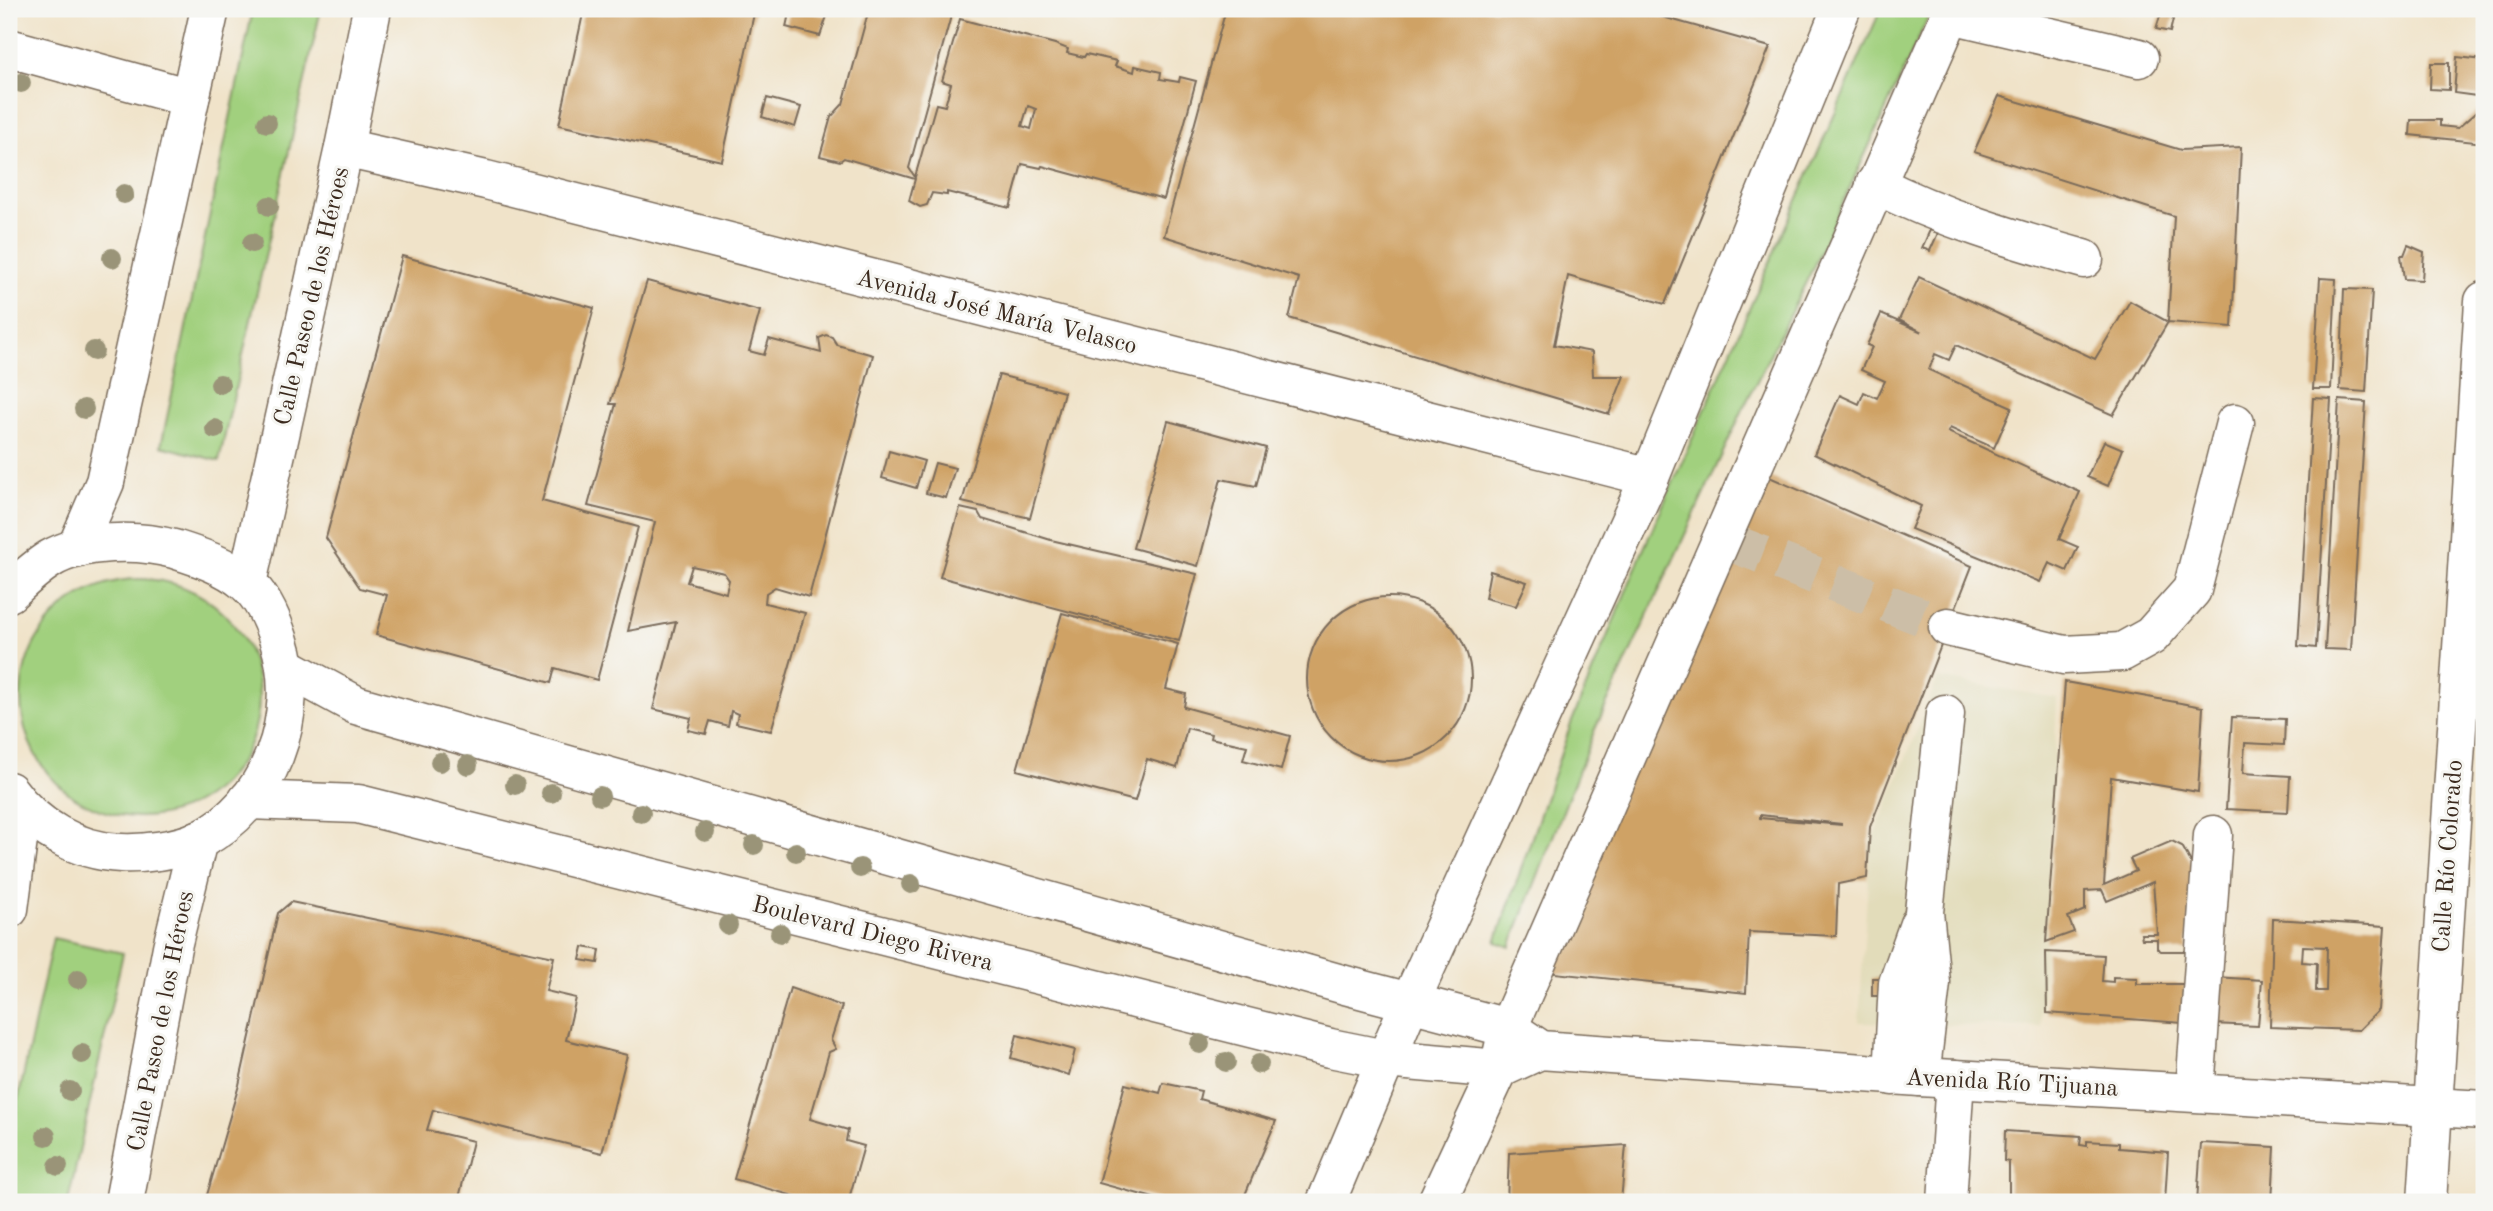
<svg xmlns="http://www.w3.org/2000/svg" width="2493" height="1211" font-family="'Old Standard TT',serif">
<rect width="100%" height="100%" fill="#f6f6f2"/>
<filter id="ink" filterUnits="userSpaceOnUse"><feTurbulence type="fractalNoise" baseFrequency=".0143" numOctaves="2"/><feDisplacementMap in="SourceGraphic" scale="14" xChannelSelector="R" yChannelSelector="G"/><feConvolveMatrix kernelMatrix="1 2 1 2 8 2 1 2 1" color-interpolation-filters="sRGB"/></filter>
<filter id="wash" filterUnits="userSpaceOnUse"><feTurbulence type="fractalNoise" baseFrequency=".00686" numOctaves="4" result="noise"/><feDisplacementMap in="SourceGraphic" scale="28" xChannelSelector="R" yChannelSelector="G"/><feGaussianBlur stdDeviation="1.57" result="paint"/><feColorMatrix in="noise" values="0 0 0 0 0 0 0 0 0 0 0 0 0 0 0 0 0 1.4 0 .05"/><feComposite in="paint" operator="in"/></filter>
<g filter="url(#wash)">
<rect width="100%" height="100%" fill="#f0e3c9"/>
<polygon fill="#e2dcba" points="1938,678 2057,698 2041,1027 1859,1022 1870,847"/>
<g fill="#a1d07e" stroke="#6e7d4e" stroke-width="2">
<polygon points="253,9 321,9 219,461 161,446"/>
<polygon points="1881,9 1932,9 1811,272 1744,407 1595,729 1510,947 1496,942 1572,721 1641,555"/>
<circle cx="140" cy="698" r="119"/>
<polygon points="53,938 123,953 68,1202 9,1202 9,1142"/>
</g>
<g id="blocks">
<g fill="#cfa265" fill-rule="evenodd">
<polygon points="584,9 755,9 722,161 559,125"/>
<polygon points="790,9 827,16 820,36 786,27"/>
<path d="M869 9H924L951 16 909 168 915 177 936 104 945 106 951 84 942 81 960 19 1055 44 1068 49 1067 53 1084 57 1086 54 1117 61 1115 66 1134 72 1135 66 1161 72 1160 79 1179 82 1180 77 1196 81 1164 199 1042 166 1041 168 1022 164 1010 208 947 192V195L932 193 927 205 920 207 909 201 915 179 844 158 840 161 820 156 831 117 843 104ZM1028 106 1036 109 1031 129 1022 126Z"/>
<polygon points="1226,9 1634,9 1770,47 1665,304 1568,276 1554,345 1592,352 1593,376 1624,376 1609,414 1289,318 1299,278 1164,236"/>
<polygon points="2161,13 2174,15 2170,32 2156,29"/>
<polygon points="2457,57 2484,60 2484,97 2454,93"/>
<polygon points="2431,63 2449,63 2449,90 2430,89"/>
<polygon points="1999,96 2181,150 2241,147 2232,327 2168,322 2113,415 1956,345 1949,360 1935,354 1929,370 2012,407 1994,448 1950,428 1948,432 2080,492 2059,539 2078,547 2067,571 2049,563 2040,582 1911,529 1921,506 1814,454 1840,395 1859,404 1864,392 1877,398 1885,381 1861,370 1872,347 1867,345 1881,314 1922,332 1899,320 1919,277 2095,359 2130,301 2168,322 2174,216 1974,152"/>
<polygon points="767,98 801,107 795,127 762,117"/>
<polygon points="2484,105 2484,143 2410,135 2411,120 2440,120 2440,126 2458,128"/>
<polygon points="1930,230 1938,233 1930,251 1922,248"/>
<polygon points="2408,245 2424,252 2422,280 2404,279 2401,255 2404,255"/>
<polygon points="402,256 594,308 542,501 638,527 597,680 555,668 551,683 376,635 387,595 360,588 326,538"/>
<polygon points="2320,278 2336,279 2331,389 2313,389"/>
<path d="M647 281 760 311 749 351 764 355 769 339 821 353 819 338 826 335 832 337 837 345 873 355 809 597 775 587 766 593 765 603 805 613 771 731 736 723 738 714 731 711 728 726 710 721 706 734 688 730 691 718 653 709 676 622 628 631 655 522 588 506 616 404H610ZM692 566 724 573 729 580 726 593 687 582Z"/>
<polygon points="2344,289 2372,290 2366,392 2340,390"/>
<polygon points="999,375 1064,392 1030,518 962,502"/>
<polygon points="2313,398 2331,399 2316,648 2298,646"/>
<polygon points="2339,400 2366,402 2351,650 2325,649"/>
<polygon points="1168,421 1266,448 1256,486 1221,479 1198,566 1133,548"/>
<polygon points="2104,441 2123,449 2108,486 2087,477"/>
<polygon points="889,451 924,461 916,488 882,478"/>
<polygon points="935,463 955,468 946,498 926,493"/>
<path d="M1758 472 1972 566 1870 827 1867 878 1838 884 1836 936 1749 932 1746 993 1535 971ZM1760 815 1841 824V825L1760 818Z"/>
<polygon points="960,508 978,512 982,519 1051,540 1197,574 1179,641 940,577"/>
<polygon points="1490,571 1527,582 1516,606 1485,598"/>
<circle cx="1389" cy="679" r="82"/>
<polygon points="1062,613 1178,644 1166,689 1186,694 1184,707 1290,736 1281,770 1243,760 1247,746 1210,738 1211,734 1187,728 1177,768 1147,759 1135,801 1017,770"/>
<polygon points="2065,682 2203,707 2198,792 2111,777 2104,885 2136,871 2130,859 2172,841 2182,846 2193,866 2187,951 2161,951 2157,948 2157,939 2142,939 2141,934 2157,934 2153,882 2107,901 2102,890 2085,891 2085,910 2068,917 2074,932 2046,942"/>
<polygon points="2232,717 2285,719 2284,745 2245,743 2243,773 2290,776 2288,812 2226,809"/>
<polygon points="291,902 554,957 546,991 576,998 566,1040 627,1055 602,1153 433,1110 427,1130 473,1141 458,1202 205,1202 239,1085 278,913"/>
<path d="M2273 919 2385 926 2379 1010 2359 1030 2270 1027ZM2303 946 2327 947 2326 991H2316L2317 963 2302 962Z"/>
<polygon points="583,947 600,950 598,963 580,960"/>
<polygon points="2046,952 2104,955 2102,981 2113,982 2113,977 2137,978 2137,984 2185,984 2183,1023 2047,1013"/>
<polygon points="2215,977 2262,980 2258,1026 2212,1024"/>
<polygon points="1872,978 1888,978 1892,996 1872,996"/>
<polygon points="790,988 842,1006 831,1040 836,1049 829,1052 810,1119 848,1130 846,1141 864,1146 848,1202 815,1202 734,1179"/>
<polygon points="1017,1035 1075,1050 1069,1075 1011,1058"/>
<polygon points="1163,1083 1201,1091 1199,1099 1276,1121 1242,1202 1168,1202 1099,1183 1125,1084 1160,1093"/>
<polygon points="2005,1131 2081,1136 2080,1145 2087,1146 2087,1141 2119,1143 2119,1148 2168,1152 2165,1202 2009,1202 2009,1162 2004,1161"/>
<polygon points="2201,1143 2275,1147 2272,1202 2197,1202"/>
<polygon points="1626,1145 1621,1202 1507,1202 1509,1153"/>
</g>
</g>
</g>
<g filter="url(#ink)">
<use href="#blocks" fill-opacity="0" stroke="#7a6b5a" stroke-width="2"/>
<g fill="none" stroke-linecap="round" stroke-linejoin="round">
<polyline stroke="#ccbea7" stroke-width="38" stroke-dasharray="38 19" stroke-linecap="butt" points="1727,541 1948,627"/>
<g stroke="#7a6b5a" stroke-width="41">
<g id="minor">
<polyline points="1951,14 2139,58"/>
<polyline points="9,48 190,98"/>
<polyline points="344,148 486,180 1650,477"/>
<path d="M1875 184C1942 218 2012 239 2084 259"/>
<polyline points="1948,627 2064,655 2122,652 2151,636 2192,590 2235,423"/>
<polyline points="288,668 356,705 1345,985 1508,1028 1535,1046"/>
<polyline points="248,800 358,804 1330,1048 1385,1059 1499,1069 1540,1050 1920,1077 2484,1110"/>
<polyline points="1893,1076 1898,983 1919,924"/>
<polyline points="1920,1077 1931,983 1924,912 1945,714"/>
<polyline points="2195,1091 2213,835"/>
<polyline points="1947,1202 1955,1079"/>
<polyline points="2427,1202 2484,301"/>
</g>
</g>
<g stroke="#7a6b5a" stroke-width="41">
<g id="major">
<polyline points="76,549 105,482 210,9"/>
<polyline points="247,583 344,148 372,9"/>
<path d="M9 593C22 581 34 569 50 559 82 540 138 539 174 549 199 557 225 565 245 582 262 596 273 622 279 641 303 714 270 805 199 840 177 850 144 854 121 853 76 851 35 827 9 791"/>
<polyline points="9,909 22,809"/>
<polyline points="124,1202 172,947 198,840"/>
<polyline points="1326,1202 1411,1000 1650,477 1841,9"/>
<polyline points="1437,1202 1499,1069 1508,1028 1953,9"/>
</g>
</g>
<use href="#minor" stroke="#fff" stroke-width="38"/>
<use href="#major" stroke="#fff" stroke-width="38"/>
</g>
<g fill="#9a9478">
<circle cx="21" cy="83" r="10"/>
<circle cx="267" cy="123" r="10"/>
<circle cx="124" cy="194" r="10"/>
<circle cx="269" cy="206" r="10"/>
<circle cx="252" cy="243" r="10"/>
<circle cx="112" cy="258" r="10"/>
<circle cx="94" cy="351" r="10"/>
<circle cx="220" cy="384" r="10"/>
<circle cx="84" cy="409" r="10"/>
<circle cx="215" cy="429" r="10"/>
<circle cx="440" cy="762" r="10"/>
<circle cx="468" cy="765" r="10"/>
<circle cx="515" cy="785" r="10"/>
<circle cx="551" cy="793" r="10"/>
<circle cx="600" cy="796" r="10"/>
<circle cx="641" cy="813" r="10"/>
<circle cx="705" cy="832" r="10"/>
<circle cx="754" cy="845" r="10"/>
<circle cx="796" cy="852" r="10"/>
<circle cx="860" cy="868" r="10"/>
<circle cx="911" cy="884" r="10"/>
<circle cx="728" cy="925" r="10"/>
<circle cx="780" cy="933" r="10"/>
<circle cx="78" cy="979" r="10"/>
<circle cx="1200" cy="1044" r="10"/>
<circle cx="82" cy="1054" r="10"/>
<circle cx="1226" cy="1062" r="10"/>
<circle cx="1259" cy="1064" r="10"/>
<circle cx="70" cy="1091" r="10"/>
<circle cx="46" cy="1136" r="10"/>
<circle cx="58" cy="1166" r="10"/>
</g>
</g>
<g text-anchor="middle" stroke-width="6" stroke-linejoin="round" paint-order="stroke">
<g font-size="24" fill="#3b2a1e" stroke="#f6f6f2">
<text transform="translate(311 296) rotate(-77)" y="8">Calle Paseo de los Héroes</text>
<text transform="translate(997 311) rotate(14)" y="8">Avenida José María Velasco</text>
<text transform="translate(2447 856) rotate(-86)" y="8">Calle Río Colorado</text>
<text transform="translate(873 933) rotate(14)" y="8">Boulevard Diego Rivera</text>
<text transform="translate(160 1021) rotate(-79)" y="8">Calle Paseo de los Héroes</text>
<text transform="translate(2012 1082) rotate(3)" y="8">Avenida Río Tijuana</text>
</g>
</g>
<rect width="2493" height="1211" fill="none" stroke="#f6f6f2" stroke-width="35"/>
</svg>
